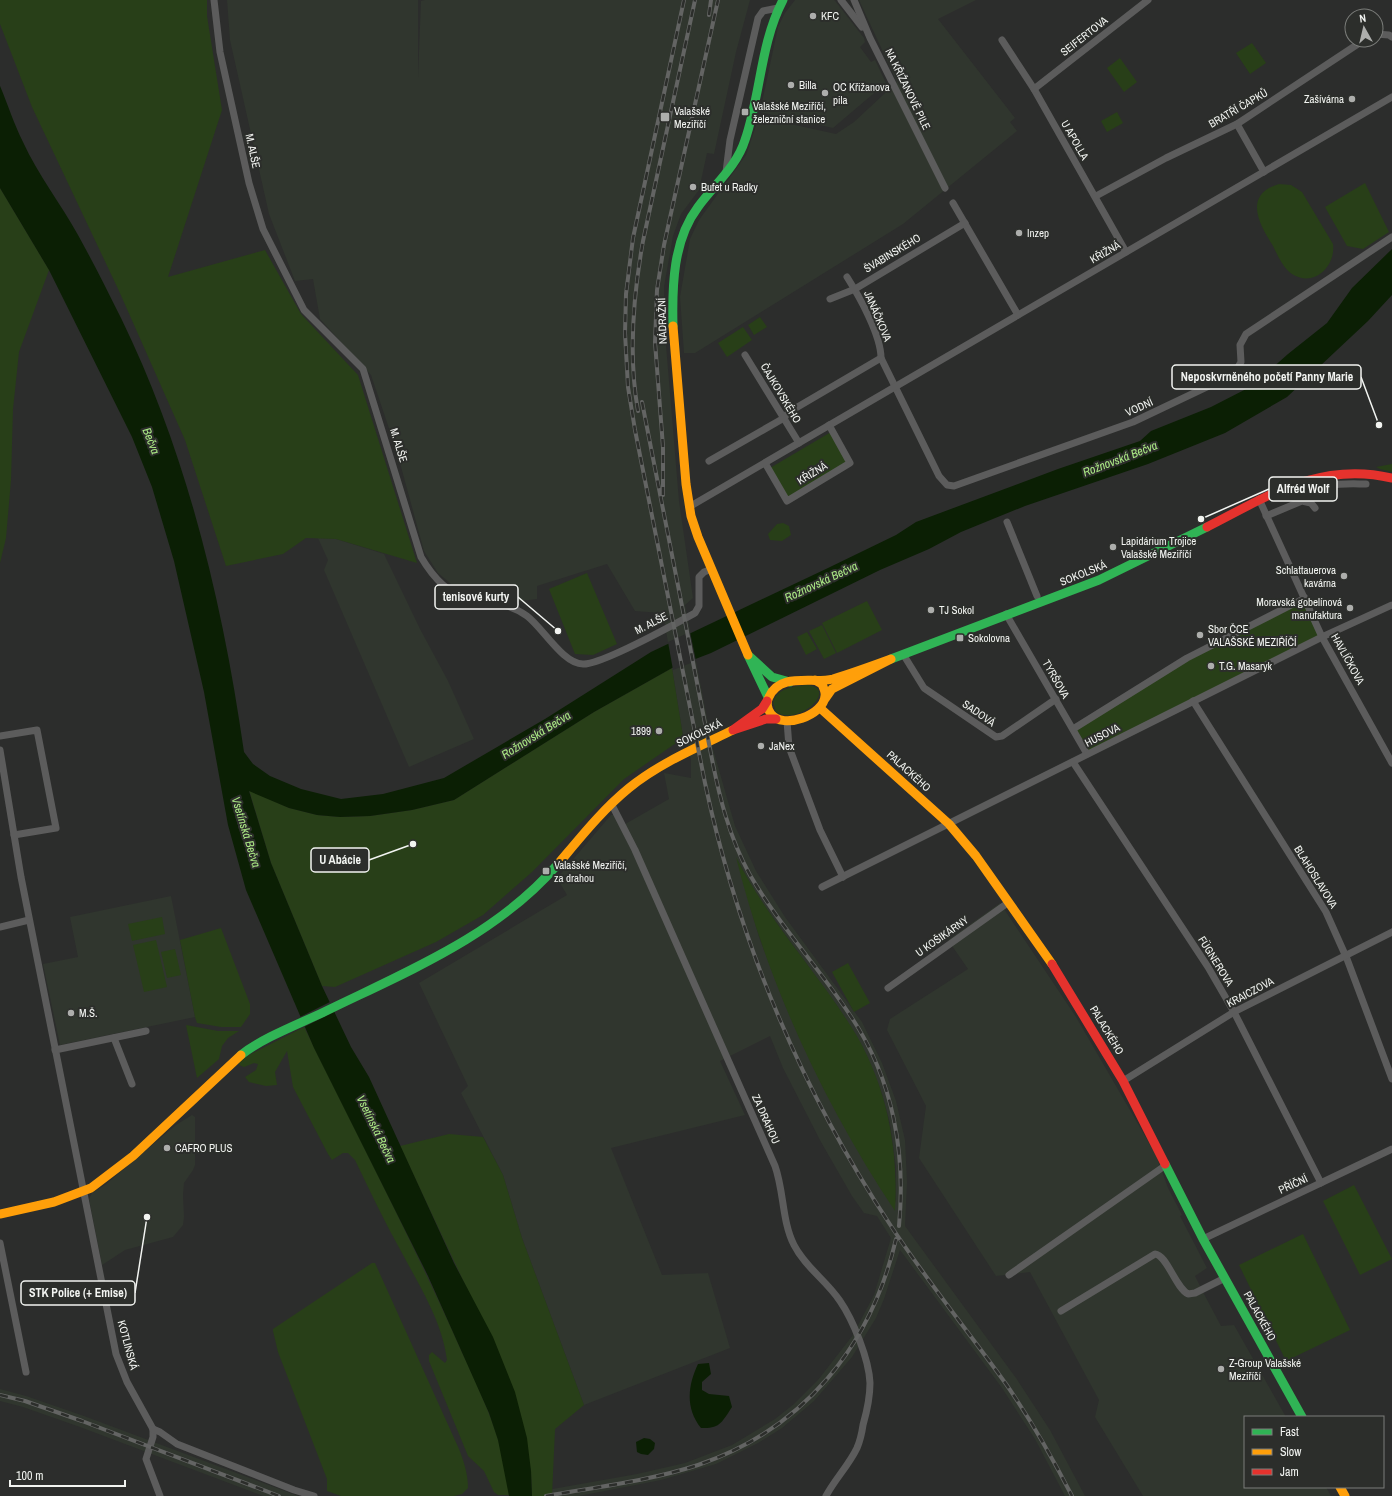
<svg xmlns="http://www.w3.org/2000/svg" width="1392" height="1496" font-family="'Archivo Narrow',sans-serif">
<rect width="100%" height="100%" fill="#2c2d2c"/>
<g fill="#30362e" fill-rule="evenodd">
<path d="M227 0H418V78L421 1 425 0H750L736 52 714 154 707 153 699 190 681 214 673 236 664 287V322L659 344 666 345 679 501 693 598 685 605 713 749 735 826 756 871 785 917 862 1022 882 1063 896 1101 905 1140 907 1182 905 1226 1016 1378 1050 1430 1085 1496H1065L1035 1439 1002 1388 900 1250 884 1299 876 1318 852 1357 814 1401 782 1428 758 1443 716 1464 661 1480 579 1496H513L637 1474 685 1463 732 1445 775 1419 794 1404 818 1380 853 1335 874 1295 891 1238 877 1216 864 1213 852 1196 821 1142 783 1068 770 1036 720 1061 745 1115 611 1148 662 1275 708 1273 730 1348 584 1405 522 1238 503 1175 461 1093 468 1086 419 983 567 895 557 878 611 815H614L620 827 669 799 664 773 691 778V760L687 741 683 736 664 618 661 613 635 611 607 564 537 586V599L513 602 457 589 438 573 424 551 397 452 371 375 320 319 313 279 295 281 269 214 230 40ZM737 859 756 894 837 1006 863 1048 881 1091 890 1123 896 1167V1202L811 1062 784 1002 759 937Z"/>
<polygon points="795,0 834,0 836,2 864,38 865,42 860,47 871,62 875,60 876,62 886,83 833,128 760,112 778,27 785,13"/>
<polygon points="859,0 976,0 938,19 1015,118 1010,122 1017,131 903,224 695,353 684,353 680,297 690,239 699,220 746,155 759,117 836,134 854,122 897,82"/>
<polygon points="318,538 336,539 384,554 420,629 448,681 474,739 409,767 324,570 328,560"/>
<polygon points="171,896 195,1017 60,1045 43,964 78,957 70,917"/>
<polygon points="1000,903 1076,1017 1156,1155 1168,1188 1182,1215 1180,1216 1207,1268 1195,1276 1204,1294 1221,1326 1234,1325 1286,1417 1245,1417 1245,1487 1326,1487 1331,1496 1143,1496 1095,1417 1099,1400 1030,1272 996,1276 919,1158 926,1106 887,1030 890,1019 968,969 948,940"/>
<polygon points="192,1115 195,1117 195,1165 193,1170 184,1183 183,1195 184,1217 183,1225 173,1237 125,1250 102,1265 89,1199 92,1193 105,1185 176,1125"/>
<polygon points="0,1389 26,1396 84,1416 298,1496 263,1496 80,1427 23,1407 0,1401"/>
</g>
<g fill="#283f18">
<polygon points="0,0 207,0 207,16 222,110 168,277 265,250 301,314 358,375 417,563 336,539 306,538 283,554 226,566 185,440 119,291 32,107 0,24"/>
<polygon points="1252,43 1266,63 1250,74 1236,53"/>
<polygon points="1120,58 1137,82 1124,92 1107,68"/>
<polygon points="1117,112 1123,123 1107,132 1101,121"/>
<polygon points="1365,183 1389,232 1363,249 1347,246 1325,207"/>
<path d="M1279 184 1291 185 1302 192 1333 244C1336 266 1314 288 1292 274 1283 268 1278 256 1273 246 1260 225 1242 195 1279 184Z"/>
<polygon points="0,188 49,270 19,352 13,409 11,480 6,538 0,563"/>
<polygon points="760,317 767,327 754,335 748,325"/>
<polygon points="743,327 752,340 727,357 718,343"/>
<polygon points="831,432 847,462 788,498 770,468"/>
<polygon points="1392,464 1392,472 1380,469 1376,467"/>
<polygon points="783,523 789,526 791,535 782,541 770,540 768,534 777,524"/>
<polygon points="587,573 617,644 593,655 575,654 549,589"/>
<polygon points="1305,599 1322,637 1087,754 1073,729 1187,658"/>
<polygon points="867,601 882,630 837,653 822,623"/>
<polygon points="822,625 836,653 824,659 809,631"/>
<polygon points="807,632 817,649 806,655 797,637"/>
<polygon points="672,668 683,736 679,741 624,779 532,872 483,915 436,942 335,987 322,986 271,863 249,790 289,808 317,815 340,817 370,816 412,810 454,800 594,712"/>
<path d="M807 685C840 688 798 727 776 712L773 702C777 688 795 686 807 685Z"/>
<path d="M736 857C767 919 815 969 852 1028 886 1082 899 1148 895 1211 824 1104 767 983 736 857Z"/>
<polygon points="162,917 165,934 132,941 128,924"/>
<polygon points="221,928 250,1004 250,1014 241,1027 221,1027 197,1023 195,1017 180,940"/>
<polygon points="156,940 167,987 144,992 133,945"/>
<polygon points="175,949 181,975 167,978 161,952"/>
<polygon points="848,963 870,1003 854,1012 832,972"/>
<polygon points="186,1025 218,1031 239,1031 228,1038 222,1046 219,1059 197,1078"/>
<path d="M304 1027C354 1128 405 1227 452 1330 475 1383 505 1436 509 1495H498L494 1492 484 1471 468 1456 429 1361V1355L432 1352 445 1363 447 1360C442 1321 420 1287 402 1253 385 1223 370 1191 355 1160L348 1153H343L332 1160 328 1154 293 1087 287 1051 275 1072 277 1085 266 1086 249 1082 245 1077 256 1070 258 1064 254 1063 244 1067 239 1065V1063L249 1055Z"/>
<polygon points="449,1134 483,1137 503,1175 522,1238 584,1405 555,1429 552,1496 532,1496 531,1471 469,1293 400,1146"/>
<polygon points="1354,1185 1392,1259 1360,1275 1323,1201"/>
<polygon points="1303,1234 1350,1330 1286,1361 1239,1265"/>
<path d="M372 1263H375L459 1449C464 1462 468 1474 468 1488L462 1494 454 1496H341L327 1491V1479L278 1352 273 1331V1329Z"/>
</g>
<g fill="#0b1f04">
<path d="M0 86C8 105 14 124 23 142 38 175 61 204 78 235 93 262 107 290 121 318 187 453 223 604 244 752L253 764 270 776 301 789 341 799 383 794 444 778 545 719 651 652 828 568 896 535 916 522 1058 469 1140 441 1151 431 1211 407 1252 386 1288 354 1327 323 1352 288 1392 249V295L1368 321 1287 397 1225 433 1148 464 1025 506 961 532 929 549 880 570 711 653 672 668 594 712 454 800 412 810 370 816 340 817 317 815 289 808 249 791 271 863 322 986 351 1047 369 1077 454 1263 493 1337 515 1392 527 1438 531 1471 532 1496H509L498 1440 489 1413 428 1276 314 1048 246 890 228 825 204 692 174 561 152 487 132 437 49 270 0 188Z"/>
<path d="M709 1363 711 1374 702 1382V1390L709 1394 729 1396 732 1407C722 1422 720 1429 701 1428 685 1408 688 1385 698 1364Z"/>
<polygon points="644,1438 650,1439 655,1443 654,1449 648,1455 641,1454 637,1452 636,1442"/>
</g>
<g fill="#2c2d2c">
<polygon points="690,632 696,661 673,670 668,642"/>
<polygon points="332,1001 336,1011 302,1028 298,1018"/>
</g>
<g fill="none" stroke-linecap="round" stroke-linejoin="round">
<g stroke="#5c5c5c" stroke-width="7">
<path d="M214 0 220 52 249 183 263 229 304 310 363 369 421 557C431 574 446 593 467 598 488 603 508 602 527 616 543 628 563 664 583 664 601 665 675 624 695 613L699 606V577L704 572 712 569"/>
<polyline points="841,0 862,27"/>
<polyline points="854,0 870,38 945,188"/>
<polyline points="1376,34 1389,35 1392,37"/>
<polyline points="1002,40 1034,89 1126,252"/>
<polyline points="1034,89 1148,0"/>
<polyline points="1237,124 1264,172"/>
<polyline points="726,172 730,140 758,18 763,11 778,8"/>
<polyline points="1096,196 1166,158 1237,124 1364,40"/>
<polyline points="953,203 1018,315"/>
<path d="M847 277C859 296 881 335 881 358L939 476 947 485 954 486 1133 422 1234 374 1241 362 1240 345 1246 334 1392 237"/>
<polyline points="830,299 855,289 965,223"/>
<polyline points="745,355 799,443"/>
<polyline points="709,461 784,418 789,412 881,358"/>
<polyline points="765,463 787,501 850,463 829,425"/>
<polyline points="1259,499 1322,637 1392,763"/>
<path d="M1306 500C1315 481 1348 484 1366 484"/>
<polyline points="689,507 1392,97"/>
<polyline points="1266,516 1302,501 1311,503 1315,508"/>
<polyline points="1007,522 1037,596"/>
<polyline points="1006,614 1087,754"/>
<polyline points="903,654 924,688 996,737 1002,736 1056,699"/>
<polyline points="1193,701 1326,912 1347,959 1392,1079"/>
<polyline points="787,721 789,747 820,830 843,877"/>
<polyline points="1073,729 1187,658 1305,598"/>
<polyline points="0,736 37,730 56,828 14,835"/>
<polyline points="0,750 21,877 116,1354 127,1382 153,1429 153,1437 146,1459 160,1496"/>
<polyline points="1073,762 1208,967 1234,1012 1321,1183"/>
<path d="M611 803 635 850 775 1166C784 1191 782 1222 794 1245 805 1267 827 1281 840 1301 853 1320 869 1359 870 1383 870 1397 867 1411 863 1425 862 1432 860 1441 857 1448 849 1465 835 1479 826 1496"/>
<polyline points="822,887 1322,637 1392,605"/>
<polyline points="0,927 29,920"/>
<polyline points="888,988 1009,902"/>
<polyline points="114,1038 132,1084"/>
<polyline points="55,1050 146,1031"/>
<polyline points="1123,1081 1234,1012 1392,932"/>
<polyline points="1203,1239 1392,1149"/>
<polyline points="0,1243 26,1372"/>
<polyline points="1009,1275 1166,1165"/>
<path d="M1061 1311 1155 1254C1167 1255 1175 1287 1188 1294L1195 1293 1225 1278"/>
<polyline points="153,1429 160,1432 177,1444 294,1490 314,1496"/>
</g>
<g stroke="#30b455" stroke-width="9">
<path d="M673 326C672 286 673 240 698 207 714 185 737 166 745 140 761 94 760 44 783 0"/>
<polyline points="891,659 1099,580 1207,527"/>
<polyline points="768,697 748,655 772,677 790,682"/>
<path d="M241 1055C262 1038 299 1024 324 1012 408 971 496 936 558 864"/>
<polyline points="1165,1164 1203,1239 1302,1417"/>
</g>
<g stroke="#ff9f0a" stroke-width="9">
<polyline points="673,326 686,484 691,516 698,537 748,655"/>
<path d="M815 680 822 684C823 687 826 692 825 696 824 715 783 730 771 714 767 709 766 702 769 697 780 672 813 684 833 679 853 673 872 666 891 659L832 689 825 699"/>
<polyline points="820,708 949,824 976,856 1052,964"/>
<path d="M558 864C580 838 602 810 629 788 660 763 698 747 733 730"/>
<polyline points="0,1214 54,1202 91,1188 133,1156 241,1055"/>
<polyline points="1340,1487 1345,1496"/>
</g>
<g stroke="#e5322d" stroke-width="9">
<path d="M1207 527C1268 496 1320 461 1392 478"/>
<polyline points="767,701 762,709 733,730 766,719 776,719"/>
<polyline points="1052,964 1123,1081 1165,1164"/>
</g>
<g stroke="#636463" stroke-width="4">
<g id="rail">
<path d="M684 0 633 238 626 294 625 333 628 387 635 430 705 783C739 942 802 1091 891 1226 927 1281 968 1331 1006 1384 1031 1420 1052 1457 1072 1496"/>
<polyline points="709,15 711,0"/>
<path d="M642 402 711 754C719 796 729 837 750 875 779 925 820 969 852 1018 893 1080 906 1153 899 1226"/>
<path d="M638 411C628 355 633 297 643 241L695 0"/>
<polyline points="663,495 663,447 655,342 657,290 664,245 718,0"/>
<polyline points="0,1395 25,1401 82,1421 279,1496"/>
<path d="M546 1496C597 1487 649 1481 698 1465 804 1429 871 1346 896 1239"/>
</g>
</g>
<use href="#rail" stroke="#2c2e2b" stroke-width="2.5" stroke-dasharray="8" stroke-linecap="butt"/>
</g>
<g fill="#adaeac" stroke="#2c2e2b" stroke-width="1.5">
<circle cx="813" cy="16" r="4"/>
<circle cx="791" cy="85" r="4"/>
<circle cx="825" cy="93" r="4"/>
<circle cx="1352" cy="99" r="4"/>
<rect x="741" y="108" width="8" height="8" rx="2"/>
<rect x="660" y="112" width="10" height="10" rx="2"/>
<circle cx="693" cy="187" r="4"/>
<circle cx="1019" cy="233" r="4"/>
<circle cx="1113" cy="547" r="4"/>
<circle cx="1344" cy="576" r="4"/>
<circle cx="1350" cy="608" r="4"/>
<circle cx="931" cy="610" r="4"/>
<circle cx="1200" cy="635" r="4"/>
<rect x="956" y="634" width="8" height="8" rx="2"/>
<circle cx="1211" cy="666" r="4"/>
<circle cx="659" cy="731" r="4"/>
<circle cx="761" cy="746" r="4"/>
<rect x="542" y="867" width="8" height="8" rx="2"/>
<circle cx="71" cy="1013" r="4"/>
<circle cx="167" cy="1148" r="4"/>
<circle cx="1221" cy="1369" r="4"/>
</g>
<g text-anchor="middle" stroke-width="4" stroke-linejoin="round" paint-order="stroke">
<g font-size="11" fill="#f2f4f1" stroke="#2c2e2b" text-anchor="start">
<text x="821" y="20">KFC</text>
<text x="799" y="89">Billa</text>
<text x="833" y="91">OC Křižanova<tspan x="833" dy="13">pila</tspan></text>
<text x="1344" y="103" text-anchor="end">Zašívárna</text>
<text x="753" y="110">Valašské Meziříčí,<tspan x="753" dy="13">železniční stanice</tspan></text>
<text x="674" y="115">Valašské<tspan x="674" dy="13">Meziříčí</tspan></text>
<text x="701" y="191">Bufet u Radky</text>
<text x="1027" y="237">Inzep</text>
<text x="1121" y="545">Lapidárium Trojice<tspan x="1121" dy="13">Valašské Meziříčí</tspan></text>
<text x="1336" y="574" text-anchor="end">Schlattauerova<tspan x="1336" dy="13">kavárna</tspan></text>
<text x="1342" y="606" text-anchor="end">Moravská gobelínová<tspan x="1342" dy="13">manufaktura</tspan></text>
<text x="939" y="614">TJ Sokol</text>
<text x="1208" y="633">Sbor ČCE<tspan x="1208" dy="13">VALAŠSKÉ MEZIŘÍČÍ</tspan></text>
<text x="968" y="642">Sokolovna</text>
<text x="1219" y="670">T.G. Masaryk</text>
<text x="651" y="735" text-anchor="end">1899</text>
<text x="769" y="750">JaNex</text>
<text x="554" y="869">Valašské Meziříčí,<tspan x="554" dy="13">za drahou</tspan></text>
<text x="79" y="1017">M.Š.</text>
<text x="175" y="1152">CAFRO PLUS</text>
<text x="1229" y="1367">Z-Group Valašské<tspan x="1229" dy="13">Meziříčí</tspan></text>
</g>
<g font-size="11" fill="#f2f4f1" stroke="#2c2e2b">
<text transform="translate(1084 36) rotate(-38)" y="4">SEIFERTOVA</text>
<text transform="translate(908 89) rotate(64)" y="4">NA KŘIŽANOVĚ PILE</text>
<text transform="translate(1238 108) rotate(-30)" y="4">BRATŘÍ ČAPKŮ</text>
<text transform="translate(1075 140) rotate(60)" y="4">U APOLLA</text>
<text transform="translate(253 151) rotate(78)" y="4">M. ALŠE</text>
<text transform="translate(1105 252) rotate(-30)" y="4">KŘIŽNÁ</text>
<text transform="translate(892 253) rotate(-31)" y="4">ŠVABINSKÉHO</text>
<text transform="translate(878 316) rotate(67)" y="4">JANÁČKOVA</text>
<text transform="translate(662 321) rotate(-92)" y="4">NÁDRAŽNÍ</text>
<text transform="translate(781 393) rotate(59)" y="4">ČAJKOVSKÉHO</text>
<text transform="translate(1139 407) rotate(-24)" y="4">VODNÍ</text>
<text transform="translate(399 445) rotate(73)" y="4">M. ALŠE</text>
<text transform="translate(812 473) rotate(-31)" y="4">KŘIŽNÁ</text>
<text transform="translate(1083 573) rotate(-22)" y="4">SOKOLSKÁ</text>
<text transform="translate(651 623) rotate(-27)" y="4">M. ALŠE</text>
<text transform="translate(1348 659) rotate(61)" y="4">HAVLÍČKOVA</text>
<text transform="translate(1056 679) rotate(60)" y="4">TYRŠOVA</text>
<text transform="translate(979 713) rotate(35)" y="4">SADOVÁ</text>
<text transform="translate(699 733) rotate(-26)" y="4">SOKOLSKÁ</text>
<text transform="translate(1102 735) rotate(-27)" y="4">HUSOVA</text>
<text transform="translate(909 771) rotate(42)" y="4">PALACKÉHO</text>
<text transform="translate(1316 877) rotate(58)" y="4">BLAHOSLAVOVA</text>
<text transform="translate(942 936) rotate(-35)" y="4">U KOŠIKÁRNY</text>
<text transform="translate(1216 961) rotate(58)" y="4">FÜGNEROVA</text>
<text transform="translate(1250 992) rotate(-28)" y="4">KRAICZOVA</text>
<text transform="translate(1107 1030) rotate(59)" y="4">PALACKÉHO</text>
<text transform="translate(766 1119) rotate(66)" y="4">ZA DRAHOU</text>
<text transform="translate(1293 1184) rotate(-25)" y="4">PŘÍČNÍ</text>
<text transform="translate(1260 1316) rotate(61)" y="4">PALACKÉHO</text>
<text transform="translate(128 1345) rotate(75)" y="4">KOTLINSKÁ</text>
</g>
<g font-size="12" font-style="italic" fill="#abe985" stroke="#2c2e2b">
<text transform="translate(151 441) rotate(68)" y="4">Bečva</text>
<text transform="translate(1120 459) rotate(-21)" y="4">Rožnovská Bečva</text>
<text transform="translate(821 582) rotate(-25)" y="4">Rožnovská Bečva</text>
<text transform="translate(536 735) rotate(-32)" y="4">Rožnovská Bečva</text>
<text transform="translate(246 832) rotate(73)" y="4">Vsetínská Bečva</text>
<text transform="translate(376 1129) rotate(64)" y="4">Vsetínská Bečva</text>
</g>
</g>
<path fill="none" stroke="#f2f4f1" stroke-width="1.5" d="M1379 425L1361 377M1201 519L1269 489M558 631L518 597M413 844L369 860M147 1217L135 1293"/>
<g fill="#f2f4f1" stroke="#2c2e2b" stroke-width="1.5">
<circle cx="1379" cy="425" r="4"/>
<circle cx="1201" cy="519" r="4"/>
<circle cx="558" cy="631" r="4"/>
<circle cx="413" cy="844" r="4"/>
<circle cx="147" cy="1217" r="4"/>
</g>
<g fill="#2c2e2b" stroke="#f2f4f1" stroke-width="1.5">
<rect x="1172" y="365" width="189" height="24" rx="4"/>
<rect x="1269" y="477" width="68" height="24" rx="4"/>
<rect x="435" y="585" width="83" height="24" rx="4"/>
<rect x="311" y="848" width="58" height="24" rx="4"/>
<rect x="21" y="1281" width="114" height="24" rx="4"/>
</g>
<g font-size="12" text-anchor="middle" font-weight="bold" fill="#f2f4f1">
<text x="1267" y="381">Neposkvrněného početí Panny Marie</text>
<text x="1303" y="493">Alfréd Wolf</text>
<text x="476" y="601">tenisové kurty</text>
<text x="340" y="864">U Abácie</text>
<text x="78" y="1297">STK Police (+ Emise)</text>
</g>
<rect x="1244" y="1416" width="140" height="72" fill="#2c2e2b" stroke="#7b7d7a"/>
<rect x="1252" y="1429" width="20" height="6" fill="#30b455" stroke="#7b7d7a"/>
<text x="1280" y="1436" font-size="12" fill="#f2f4f1">Fast</text>
<rect x="1252" y="1449" width="20" height="6" fill="#ff9f0a" stroke="#7b7d7a"/>
<text x="1280" y="1456" font-size="12" fill="#f2f4f1">Slow</text>
<rect x="1252" y="1469" width="20" height="6" fill="#e5322d" stroke="#7b7d7a"/>
<text x="1280" y="1476" font-size="12" fill="#f2f4f1">Jam</text>
<g transform="translate(1364 28) rotate(352)"><circle r="19" fill="#2c2e2b" stroke="#7b7d7a"/>
<path d="M0-3L7 15L0 10L-7 15Z" fill="#adaeac"/>
<text y="-6" font-size="11" font-weight="bold" text-anchor="middle" fill="#f2f4f1">N</text>
</g>
<path d="M10 1480v6h115v-6" fill="none" stroke="#f2f4f1" stroke-width="2"/>
<text x="16" y="1480" font-size="12" fill="#f2f4f1" stroke="#2c2e2b" stroke-width="3" paint-order="stroke">100 m</text>
</svg>
